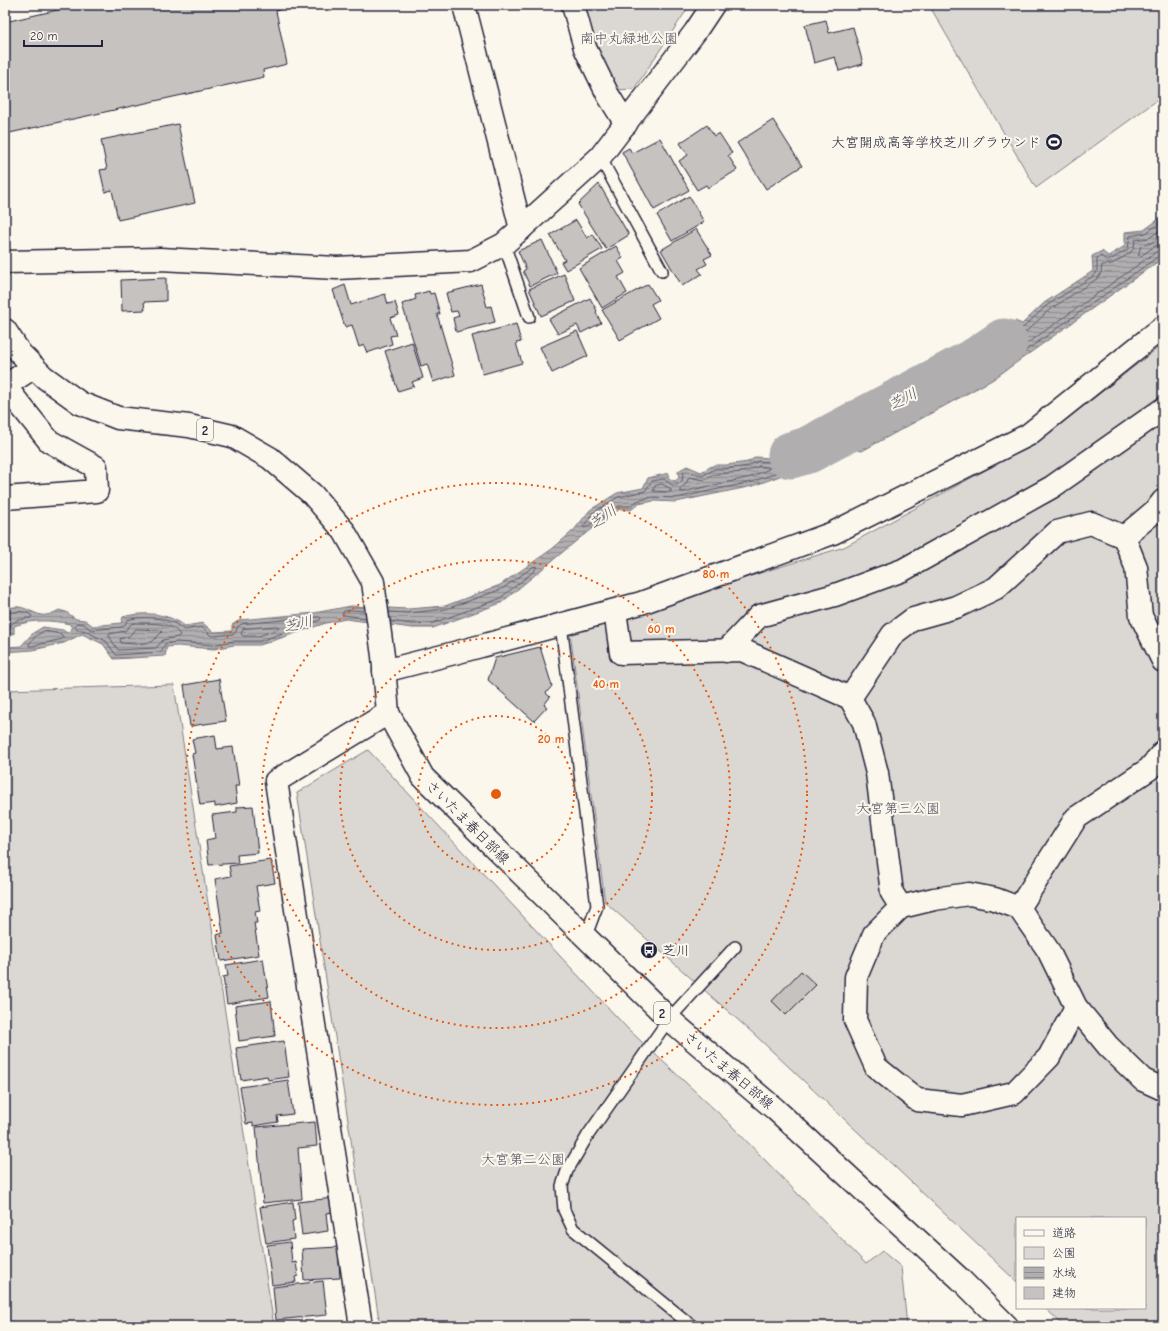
<svg xmlns="http://www.w3.org/2000/svg" width="1168" height="1331" font-family="'Comic Neue','Klee One',sans-serif">
<defs>
<pattern id="water-rules" width="6" height="5" patternUnits="userSpaceOnUse"><rect width="6" height="5" fill="#b1aeb0"/><path d="M0 2.5h6" fill="none" stroke="#908d90"/></pattern>
</defs>
<rect width="100%" height="100%" fill="#fbf7ec"/>
<filter id="ink" filterUnits="userSpaceOnUse"><feTurbulence type="fractalNoise" baseFrequency=".025" numOctaves="2"/><feDisplacementMap in="SourceGraphic" scale="8" xChannelSelector="R" yChannelSelector="G"/><feConvolveMatrix kernelMatrix="1 2 1 2 8 2 1 2 1" color-interpolation-filters="sRGB"/></filter>
<g filter="url(#ink)">
<g fill="#dbd8d3" stroke="#7e7d87">
<polygon points="584,5 690,5 634,89 615,90 598,51"/>
<polygon points="929,5 1163,5 1163,96 1036,188"/>
<polygon points="1163,344 1163,1326 1064,1326 1045,1308 1145,1308 1145,1218 1017,1218 1017,1282 755,1035 605,902 570,632 844,547 1039,441"/>
<polygon points="174,685 274,1326 5,1326 5,690"/>
<polygon points="368,750 628,1029 727,1121 866,1264 882,1251 901,1267 907,1326 380,1326 297,793"/>
</g>
<path fill="url(#water-rules)" stroke="#787681" d="M1163 216V258L992 380 862 451 848 448 816 459 804 467 753 486 676 502 654 501 638 504 631 510 620 509 581 537 501 603 433 628H412L346 619 326 623 260 645H234L214 649 177 646 167 647 165 656 114 659 103 644 82 634 64 643 33 650 5 652V647L21 646 33 633 43 627 63 630 67 633 72 629 70 624C50 620 34 619 14 626V634H5V610C20 602 27 611 41 615 47 616 54 613 59 610L66 612 76 619 85 620 93 626 121 623 123 617C144 611 168 613 185 626L203 623 213 632 232 631V625L240 620 314 613 351 606 408 609 445 606 500 585 552 549 574 530 590 510 617 493 643 488 648 478 669 473 668 478 675 481 679 478 678 471 687 466 701 472 714 465H726L748 462 756 457 769 458 779 451 798 444 803 447 809 444 812 436 820 432H832L848 427 860 430 875 422 878 419 877 410 925 392 990 346 989 338 1004 334 1007 325 1015 321 1022 324 1044 303 1093 271 1092 256 1102 251 1108 256 1125 246V232L1144 230Z"/>
<g fill="none" stroke-linecap="round" stroke-linejoin="round">
<g stroke="#5b5a6a" stroke-width="1">
<polyline points="1163,221 1146,233 1130,236 1128,249 1110,260 1106,260 1101,256 1097,258 1097,271 1095,275 1046,306 1024,327 1020,328 1015,325 1011,327 1007,337 994,341 992,349 927,395 882,412 882,421 879,425 861,434 848,431 834,436 821,436 815,439 812,447 805,451 797,449 781,454 770,462 758,461 749,466 726,469 715,469 702,476 687,471 683,473 682,481 676,485 672,485 664,479 652,481 645,491 618,497 593,513 583,527 585,528 619,506 630,506 637,501 653,497 676,498 752,482 802,463 815,455 848,444 861,446 990,376 1159,256 1163,255"/>
<polyline points="1163,228 1149,238 1135,240 1134,248 1130,253 1112,264 1102,265 1101,273 1098,278 1049,310 1027,331 1022,333 1015,332 1010,341 999,345 995,353 934,397 933,399 936,400 987,372 1156,252 1163,250"/>
<polyline points="1163,235 1151,243 1141,246 1138,255 1141,256 1155,246 1163,244"/>
<polygon points="924,402 927,403 926,405 889,425 887,425 888,416"/>
<polygon points="797,454 801,456 800,459 780,466 777,465 778,463 784,459"/>
<path d="M759 466 768 467 769 469 751 477 682 492 680 491V489L686 484 689 477 703 480C708 479 713 474 718 474 734 472 744 474 759 466Z"/>
<polygon points="662,484 671,489 671,492 653,491 655,486"/>
<polyline points="365,611 351,610 344,611 342,614 344,615 366,618"/>
<polyline points="389,612 408,613 446,609 502,589 534,566 537,567 533,572 499,599 433,623 412,624 390,621"/>
<path d="M5 613C15 612 24 609 32 616L31 618C22 619 11 620 9 629L5 630"/>
<path d="M319 617 321 618 320 620 260 641H234L213 645 177 642 165 644 161 652 116 655 106 641 91 634 90 632 82 630H77L75 626 77 623 84 624 91 630 122 627 125 625 127 620C140 616 161 617 174 623 178 625 181 628 184 630L202 627 210 635 213 636 234 634 236 632 237 627 242 624Z"/>
<path d="M136 623C150 624 172 621 180 635L178 637 163 640 156 648 118 650 109 636V634L125 631 131 624Z"/>
<polygon points="277,626 279,627 278,629 259,636 243,636 241,634 243,629"/>
<polygon points="136,629 160,630 162,632 152,642 136,644 121,643 120,639 129,636"/>
<polygon points="44,631 61,634 64,638 62,639 33,646 29,646 29,644 36,636"/>
</g>
<polyline stroke="#b1aeb0" stroke-width="47" points="791,455 808,450 979,359 1004,342"/>
</g>
<g fill="#c6c2c0" stroke="#22223b">
<polygon points="79,5 294,5 276,11 287,64 263,70 264,77 5,134 5,22"/>
<polygon points="826,20 829,33 853,27 863,64 839,71 835,57 814,63 805,25"/>
<polygon points="773,120 802,166 766,189 737,143"/>
<polygon points="178,124 195,203 118,220 112,190 105,192 100,170 107,169 101,140"/>
<polygon points="707,125 714,136 719,133 732,153 728,155 737,170 708,188 706,185 697,190 679,161 688,155 680,143"/>
<polygon points="660,138 689,190 654,210 622,152 629,148 632,153"/>
<polygon points="599,184 629,235 606,249 578,204"/>
<polygon points="689,196 704,222 672,241 657,215"/>
<polygon points="576,220 587,238 593,234 602,249 566,270 561,262 565,260 550,235"/>
<polygon points="696,229 712,255 704,259 707,264 698,269 702,274 682,286 661,250"/>
<polygon points="542,240 557,273 530,286 523,271 526,269 518,251"/>
<polygon points="616,246 623,258 618,261 625,273 618,277 627,293 602,308 579,268"/>
<polygon points="564,274 575,301 541,316 529,289"/>
<polygon points="166,278 166,301 144,302 145,310 122,311 121,280"/>
<polygon points="481,284 487,307 491,306 495,322 456,332 453,318 459,316 457,311 451,312 446,293"/>
<polygon points="648,284 658,300 651,304 659,318 620,340 602,310"/>
<polygon points="345,285 351,305 385,294 388,304 395,302 399,315 390,318 396,335 390,336 392,344 367,353 364,345 359,347 352,325 345,327 333,290"/>
<polygon points="429,291 430,294 434,293 440,314 437,314 455,375 433,382 427,364 421,366 402,304 416,299 415,295"/>
<polygon points="590,298 597,311 596,312 601,323 581,333 577,325 558,334 549,319"/>
<polygon points="516,324 521,342 516,343 522,363 483,374 472,336"/>
<polygon points="577,331 588,356 552,373 540,347"/>
<polygon points="412,342 423,378 412,382 414,386 398,391 385,351"/>
<polygon points="540,647 552,686 546,693 550,697 544,705 547,707 534,721 488,680 495,658"/>
<polygon points="219,679 226,721 190,726 184,685"/>
<polygon points="215,735 217,749 233,747 239,786 235,786 237,803 215,807 215,803 200,805 192,754 195,753 192,739"/>
<polygon points="253,806 258,853 237,855 238,863 209,865 206,840 215,838 212,815 237,812 237,807"/>
<polygon points="271,860 275,883 256,886 260,911 255,912 257,923 254,923 259,955 221,961 217,935 223,933 215,879 231,876 229,866"/>
<polygon points="263,959 269,997 227,1004 223,977 228,976 226,965"/>
<polygon points="801,971 816,985 786,1015 772,1001"/>
<polygon points="271,1001 275,1036 239,1041 235,1006"/>
<polygon points="284,1041 289,1077 268,1080 267,1076 241,1080 236,1048"/>
<polygon points="288,1080 293,1114 277,1116 278,1122 253,1126 253,1123 246,1124 240,1087"/>
<polygon points="315,1122 317,1146 298,1148 302,1199 263,1203 256,1127"/>
<polygon points="333,1198 334,1212 326,1213 328,1231 302,1235 298,1202"/>
<polygon points="293,1202 295,1220 292,1221 294,1239 266,1243 260,1207"/>
<polygon points="290,1242 292,1263 296,1262 298,1276 295,1277 296,1282 272,1285 267,1245"/>
<polygon points="338,1247 340,1278 304,1280 302,1249"/>
<polygon points="323,1281 327,1315 276,1320 273,1287"/>
<polygon points="347,1323 347,1326 318,1326"/>
</g>
<g fill="none" stroke-linecap="round" stroke-linejoin="round">
<g stroke="#22223b" stroke-width="14">
<g id="lane">
<polyline points="600,157 662,271"/>
<polyline points="504,244 529,317"/>
<polyline points="561,625 597,906 585,938"/>
<polyline points="692,1326 573,1229 564,1210 562,1186 567,1171 588,1135 669,1019 735,947"/>
</g>
</g>
<g stroke="#22223b" stroke-width="25">
<g id="street">
<polyline points="464,5 521,229"/>
<polyline points="573,5 585,48 608,95 626,124"/>
<polyline points="5,498 97,491 96,467 49,441 5,386 34,367"/>
<polyline points="1124,537 1156,510 1163,501"/>
<polyline points="615,611 621,653 742,650 850,698 864,723 877,773 892,893 901,907"/>
<polyline points="726,651 759,616 835,595 903,570 1052,487 1163,409"/>
<polyline points="384,671 466,650 641,603 833,533 1028,435 1163,327"/>
<polyline points="850,698 893,634 913,619 956,607 996,588 1057,532 1091,523 1124,537 1136,567 1141,616 1163,661"/>
<polyline points="1019,908 1076,818 1149,769 1163,752"/>
<polyline points="1076,1007 1049,1057 1014,1093 962,1105 917,1100 876,1067 855,1020 856,977 874,934 901,907 934,899 969,894 995,899 1019,908 1048,950 1076,1007 1108,1046 1143,1080 1163,1089"/>
<polyline points="361,1326 276,781 388,713"/>
</g>
</g>
<g stroke="#22223b" stroke-width="25">
<polyline id="secondary" points="5,262 160,259 337,268 471,261 504,244 600,157 695,32 713,5"/>
</g>
<g stroke="#22223b" stroke-width="25">
<polyline id="primary" points="5,330 20,353 44,377 80,403 118,418 189,426 232,436 270,458 312,494 344,531 373,582 383,656 388,713 423,777 669,1019 775,1109 960,1279 1007,1326"/>
</g>
<use href="#lane" stroke="#fbf7ec" stroke-width="11"/>
<use href="#street" stroke="#fbf7ec" stroke-width="22"/>
<use href="#secondary" stroke="#fbf7ec" stroke-width="22"/>
<use href="#primary" stroke="#fbf7ec" stroke-width="22"/>
</g>
</g>
<g fill="none" stroke="#e8590c" stroke-width="2" stroke-dasharray="2 4">
<circle cx="496" cy="794" r="78"/>
<circle cx="496" cy="794" r="156"/>
<circle cx="496" cy="794" r="234"/>
<circle cx="496" cy="794" r="311"/>
</g>
<defs>
<g id="stadium-disc" transform="scale(0.9)"><circle r="9.5" fill="#22223b" stroke="#fbf7ec"/><path d="M0-5a6.5 5 0 1 0 0 10a6.5 5 0 1 0 0-10ZM-3.5-1.8h7v3.6h-7Z" fill="#fff"/></g>
<g id="bus-disc" transform="scale(0.9)"><circle r="9.5" fill="#22223b" stroke="#fbf7ec"/><path d="M-5-6H5V4H4V6H2V4H-2V6H-4V4H-5ZM-3.5-4V0h7V-4ZM-3.5 1.2v1.5H-2V1.2ZM2 1.2v1.5H3.5V1.2Z" fill="#fff"/></g>
</defs>
<g fill-rule="evenodd">
<use href="#stadium-disc" x="1054" y="142"/>
<use href="#bus-disc" x="649" y="950"/>
</g>
<g text-anchor="middle" stroke-width="4" stroke-linejoin="round" paint-order="stroke">
<g fill="#fbf7ec" stroke="#636270" stroke-width="1">
<rect x="197" y="419" width="16" height="22" rx="3"/>
<rect x="654" y="1002" width="16" height="22" rx="3"/>
</g>
<g font-size="13" font-weight="bold" fill="#22223b">
<text x="205" y="435">2</text>
<text x="662" y="1018">2</text>
</g>
<g font-size="14" fill="#505061" stroke="#fbf7ec">
<text x="629" y="43">南中丸緑地公園</text>
<text x="898" y="813">大宮第三公園</text>
<text x="523" y="1164">大宮第二公園</text>
</g>
<g font-size="14" fill="#22223b" stroke="#fbf7ec" text-anchor="end">
<text x="1041" y="147">大宮開成高等学校芝川グラウンド</text>
<text x="662" y="955" text-anchor="start">芝川</text>
</g>
<g font-size="14" fill="#22223b" stroke="#fbf7ec">
<text transform="translate(468 822) rotate(45)" y="5">さいたま春日部線</text>
<text transform="translate(729 1070) rotate(40)" y="5">さいたま春日部線</text>
</g>
<g font-size="15" font-style="italic" fill="#545364" stroke="#fbf7ec">
<text transform="translate(903 399) rotate(-28)" y="5">芝川</text>
<text transform="translate(603 517) rotate(-35)" y="5">芝川</text>
<text transform="translate(298 624) rotate(-13)" y="5">芝川</text>
</g>
</g>
<circle cx="496" cy="794" r="6" fill="#e8590c" stroke="#fbf7ec" stroke-width="2"/>
<g font-size="12" text-anchor="middle" font-weight="bold" fill="#e8590c" stroke="#fbf7ec" stroke-width="4" stroke-linejoin="round" paint-order="stroke">
<text x="716" y="578">80 m</text>
<text x="661" y="633">60 m</text>
<text x="606" y="688">40 m</text>
<text x="551" y="743">20 m</text>
</g>
<rect width="1168" height="1331" fill="none" stroke="#fbf7ec" stroke-width="20"/>
<rect x="10" y="10" width="1148" height="1311" fill="none" stroke="#22223b" stroke-width="1.5" filter="url(#ink)"/>
<rect x="1016" y="1217" width="130" height="92" fill="#fbf7ec" stroke="#a4a2a5"/>
<rect x="1024" y="1230" width="20" height="6" fill="#fbf7ec" stroke="#a4a2a5"/>
<text x="1052" y="1237" font-size="12" fill="#22223b">道路</text>
<rect x="1024" y="1247" width="20" height="12" fill="#dbd8d3" stroke="#a4a2a5"/>
<text x="1052" y="1257" font-size="12" fill="#22223b">公園</text>
<rect x="1024" y="1267" width="20" height="12" fill="url(#water-rules)" stroke="#a4a2a5"/>
<text x="1052" y="1277" font-size="12" fill="#22223b">水域</text>
<rect x="1024" y="1287" width="20" height="12" fill="#c6c2c0" stroke="#a4a2a5"/>
<text x="1052" y="1297" font-size="12" fill="#22223b">建物</text>
<path d="M24 40v6h78v-6" fill="none" stroke="#22223b" stroke-width="2"/>
<text x="30" y="40" font-size="12" fill="#22223b" stroke="#fbf7ec" stroke-width="3" paint-order="stroke">20 m</text>
</svg>
